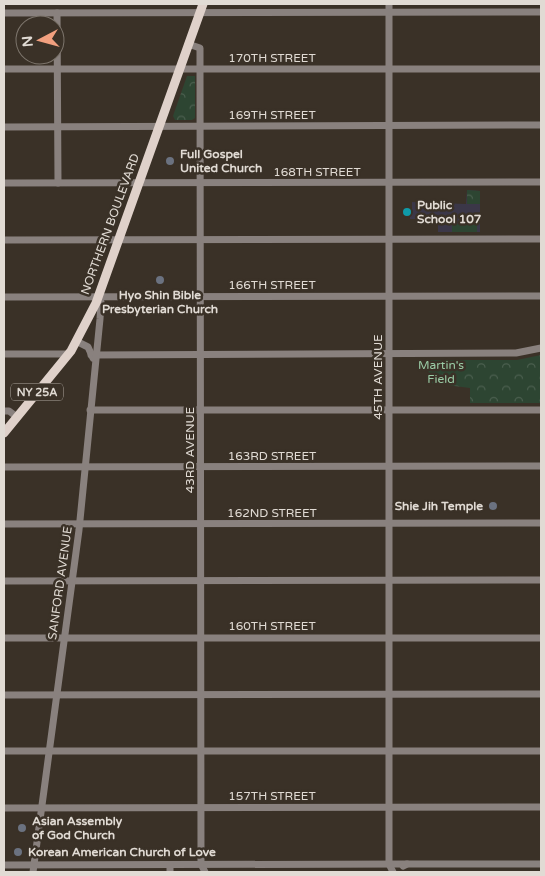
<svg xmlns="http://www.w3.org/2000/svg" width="545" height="876" font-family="'Varela Round',sans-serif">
<defs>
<pattern id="park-crowns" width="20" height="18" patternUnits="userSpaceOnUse" patternTransform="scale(1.25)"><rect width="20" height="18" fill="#2d4532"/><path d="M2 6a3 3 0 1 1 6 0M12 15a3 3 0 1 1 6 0" fill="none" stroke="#4b5f4f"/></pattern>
</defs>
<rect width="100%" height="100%" fill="#3a3127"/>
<polygon fill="#3b3748" points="467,190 480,191 480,232 438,232 438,219 410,219 410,216 412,215 412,202 466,204"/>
<g fill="url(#park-crowns)">
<polygon points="187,76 195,76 195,118 192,120 175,120 173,116"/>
<polygon points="467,190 480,191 480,204 467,204"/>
<polygon points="541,355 541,403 470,403 470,388 431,383 427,365 430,364 430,360 517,360"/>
</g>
<rect fill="#2d4532" x="452" y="224" width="25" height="8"/>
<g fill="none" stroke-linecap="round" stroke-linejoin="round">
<g stroke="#89817e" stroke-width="7">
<polyline points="389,4 389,864 393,872"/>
<polyline points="4,13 541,12"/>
<polyline points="57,13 58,183"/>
<polyline points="188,44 200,48 200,69 201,864 205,872"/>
<polyline points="4,69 541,69"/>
<polyline points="4,127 541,125"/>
<polyline points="4,183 541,182"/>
<polyline points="4,240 541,239"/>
<polyline points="4,297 541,296"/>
<polyline points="76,341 88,347 93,358"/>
<polyline points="4,354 69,354"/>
<polyline points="91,355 516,353 541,348"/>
<polyline points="90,410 541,410"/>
<polyline points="4,411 9,411 17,417"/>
<polyline points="4,467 541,466"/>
<polyline points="4,524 541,523"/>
<polyline points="4,581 541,580"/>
<polyline points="4,638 541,638"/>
<polyline points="4,695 541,694"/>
<polyline points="4,751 541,751"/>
<polyline points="4,808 541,807"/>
<polyline points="4,865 407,864"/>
<polyline points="403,866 407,864 541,864"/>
<polyline points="33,872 79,530 100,319 101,302 98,297"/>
<polyline points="170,872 170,865"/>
</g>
<polyline stroke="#dfd1ca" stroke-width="9" points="4,433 71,351 96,303 203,4"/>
</g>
<g fill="#6b7280" stroke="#3a3127" stroke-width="2">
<circle cx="170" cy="161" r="5"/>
<circle cx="160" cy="280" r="5"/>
<circle cx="493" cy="506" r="5"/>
<circle cx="22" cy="828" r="5"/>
<circle cx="18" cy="852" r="5"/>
</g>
<circle fill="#0f9aa8" stroke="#3a3127" stroke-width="2" cx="407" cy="212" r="5"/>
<g text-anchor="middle" stroke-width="5" stroke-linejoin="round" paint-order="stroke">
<rect fill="#3a3127" stroke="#afa8a0" stroke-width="1" x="11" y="383.5" width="52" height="17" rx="4"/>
<g font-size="11" font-weight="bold" fill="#e1dbd4">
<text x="37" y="396">NY 25A</text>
</g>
<g font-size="12" fill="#e1dbd4" stroke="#3a3127">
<text x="272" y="62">170TH STREET</text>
<text x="272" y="119">169TH STREET</text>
<text x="317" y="176">168TH STREET</text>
<text transform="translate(110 224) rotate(-70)" y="4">NORTHERN BOULEVARD</text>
<text x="272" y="289">166TH STREET</text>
<text transform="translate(378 377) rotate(-90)" y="4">45TH AVENUE</text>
<text transform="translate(190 450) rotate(-90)" y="4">43RD AVENUE</text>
<text x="272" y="460">163RD STREET</text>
<text x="272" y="517">162ND STREET</text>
<text transform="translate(60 583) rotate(-82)" y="4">SANFORD AVENUE</text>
<text x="272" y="630">160TH STREET</text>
<text x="272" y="800">157TH STREET</text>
</g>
<g font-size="12" font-weight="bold" fill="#e1dbd4" stroke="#3a3127" text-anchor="start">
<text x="180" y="158">Full Gospel<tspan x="180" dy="14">United Church</tspan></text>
<text x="417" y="209">Public<tspan x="417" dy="14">School 107</tspan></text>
<text x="160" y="299" text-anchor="middle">Hyo Shin Bible<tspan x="160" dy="14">Presbyterian Church</tspan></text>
<text x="483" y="510" text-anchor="end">Shie Jih Temple</text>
<text x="32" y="825">Asian Assembly<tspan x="32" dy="14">of God Church</tspan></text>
<text x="28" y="856">Korean American Church of Love</text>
</g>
<g font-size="12" fill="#9acca6" stroke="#3a3127">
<text x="441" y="369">Martin's<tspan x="441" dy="14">Field</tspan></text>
</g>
</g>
<rect width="545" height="876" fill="none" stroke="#e1dbd4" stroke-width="10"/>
<g transform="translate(40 40) rotate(264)"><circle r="24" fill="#3a3127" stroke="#7d756c"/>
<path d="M0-4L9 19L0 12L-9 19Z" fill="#f2a07f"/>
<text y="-8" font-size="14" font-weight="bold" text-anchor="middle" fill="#e1dbd4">N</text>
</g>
</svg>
